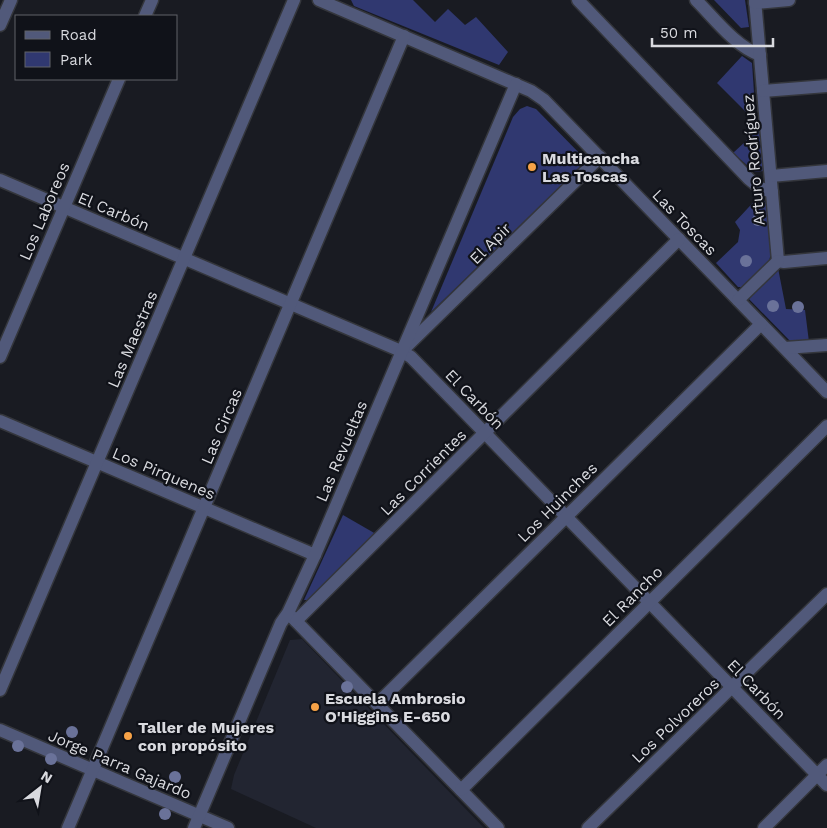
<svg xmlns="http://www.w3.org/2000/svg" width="827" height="828" font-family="'Work Sans',sans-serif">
<rect width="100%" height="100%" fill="#191b22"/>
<polygon fill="#222531" points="302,639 484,828 316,828 231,789 234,775 290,640"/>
<g fill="#303870">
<polygon points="351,0 413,0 435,22 448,9 465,25 476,17 508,52 499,65 354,6"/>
<polygon points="714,0 745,0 749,27 741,28"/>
<polygon points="742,56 752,63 756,122 717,83"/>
<polygon points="527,106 536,109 587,161 431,312 513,117 520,109"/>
<polygon points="759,129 763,171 755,172 733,153"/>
<polygon points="760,195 768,206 771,252 769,262 745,287 738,287 716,263 738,242 740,230 735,222"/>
<polygon points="778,268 786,309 805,310 809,342 791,342 747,297"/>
<polygon points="343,515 376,534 312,600 304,600"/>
</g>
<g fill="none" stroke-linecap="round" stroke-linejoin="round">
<g stroke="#34363c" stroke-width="15">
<g id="street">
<polyline points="319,0 531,91 544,100 827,392"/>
<polyline points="578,0 749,179 760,188 772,192"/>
<path d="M696 0C714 18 736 47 760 55"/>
<polyline points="755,0 778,261"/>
<polyline points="755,3 789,0"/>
<polyline points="145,16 152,0"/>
<polyline points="0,25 11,0"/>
<polyline points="763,91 827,86"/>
<polyline points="771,176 827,171"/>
<polyline points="0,180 401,351 411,357 827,785"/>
<polyline points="778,261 784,262 827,258"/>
<polyline points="738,300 778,261"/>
<polyline points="405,348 600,157"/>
<polyline points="785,348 827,345"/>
<polyline points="0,357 119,79"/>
<polyline points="0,421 315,555"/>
<polyline points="290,615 498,828"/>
<polyline points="296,621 679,239"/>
<polyline points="0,690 294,0"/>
<polyline points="377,704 761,324"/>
<polyline points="0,730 228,828"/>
<polyline points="461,790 827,426"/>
<polyline points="68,828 404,36"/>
<polyline points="194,828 281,623 288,613 315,555 516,84"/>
<polyline points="588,828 827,594"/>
<polyline points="764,828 827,765"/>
</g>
</g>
<use href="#street" stroke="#51597a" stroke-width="12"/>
</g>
<g fill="#6a7299">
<circle cx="758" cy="220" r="6"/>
<circle cx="746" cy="261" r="6"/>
<circle cx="773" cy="306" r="6"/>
<circle cx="798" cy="307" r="6"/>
<circle cx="347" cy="687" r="6"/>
<circle cx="72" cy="732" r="6"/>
<circle cx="18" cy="746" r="6"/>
<circle cx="51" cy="759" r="6"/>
<circle cx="175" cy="777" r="6"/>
<circle cx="165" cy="814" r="6"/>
</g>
<g fill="#f6a247" stroke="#101219" stroke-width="2">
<circle cx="532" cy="167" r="5"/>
<circle cx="315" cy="707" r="5"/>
<circle cx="128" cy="736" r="5"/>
</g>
<g text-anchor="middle" stroke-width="4.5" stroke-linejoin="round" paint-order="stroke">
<g font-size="16" font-weight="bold" fill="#d9dadf" stroke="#101219" text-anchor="start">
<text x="542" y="164">Multicancha<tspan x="542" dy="18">Las Toscas</tspan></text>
<text x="325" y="704">Escuela Ambrosio<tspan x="325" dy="18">O'Higgins E-650</tspan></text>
<text x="138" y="733">Taller de Mujeres<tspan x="138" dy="18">con propósito</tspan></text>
</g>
<g font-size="16" fill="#d9dadf" stroke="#101219">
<text transform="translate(753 160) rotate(-95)" y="6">Arturo Rodríguez</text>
<text transform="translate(44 211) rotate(-67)" y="6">Los Laboreos</text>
<text transform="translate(114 211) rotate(23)" y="6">El Carbón</text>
<text transform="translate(685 222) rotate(46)" y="6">Las Toscas</text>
<text transform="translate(490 243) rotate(-45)" y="6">El Apir</text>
<text transform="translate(132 339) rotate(-67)" y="6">Las Maestras</text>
<text transform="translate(475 399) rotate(46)" y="6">El Carbón</text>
<text transform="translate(221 426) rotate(-67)" y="6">Las Circas</text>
<text transform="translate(341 451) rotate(-67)" y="6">Las Revueltas</text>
<text transform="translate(423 472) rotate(-45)" y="6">Las Corrientes</text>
<text transform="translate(164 473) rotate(23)" y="6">Los Pirquenes</text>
<text transform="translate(557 502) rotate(-45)" y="6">Los Huinches</text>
<text transform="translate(632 596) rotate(-45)" y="6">El Rancho</text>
<text transform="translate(757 689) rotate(46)" y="6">El Carbón</text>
<text transform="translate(675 720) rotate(-44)" y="6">Los Polvoreros</text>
<text transform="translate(120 764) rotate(23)" y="6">Jorge Parra Gajardo</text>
</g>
</g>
<rect x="15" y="15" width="162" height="65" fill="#101219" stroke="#606268"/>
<rect x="25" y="31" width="25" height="8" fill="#51597a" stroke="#606268"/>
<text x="60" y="40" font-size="15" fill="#d9dadf">Road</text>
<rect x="25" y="52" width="25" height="15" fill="#303870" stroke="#606268"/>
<text x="60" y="65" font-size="15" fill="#d9dadf">Park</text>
<g transform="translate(40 788) rotate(31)" stroke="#101219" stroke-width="4" paint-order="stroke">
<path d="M0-4L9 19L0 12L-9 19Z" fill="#d9dadf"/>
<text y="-8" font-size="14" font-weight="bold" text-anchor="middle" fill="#d9dadf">N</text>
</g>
<path d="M652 38v8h121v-8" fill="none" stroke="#d9dadf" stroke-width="2.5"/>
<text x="660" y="38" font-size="15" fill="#d9dadf" stroke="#101219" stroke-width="4" paint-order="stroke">50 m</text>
</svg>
